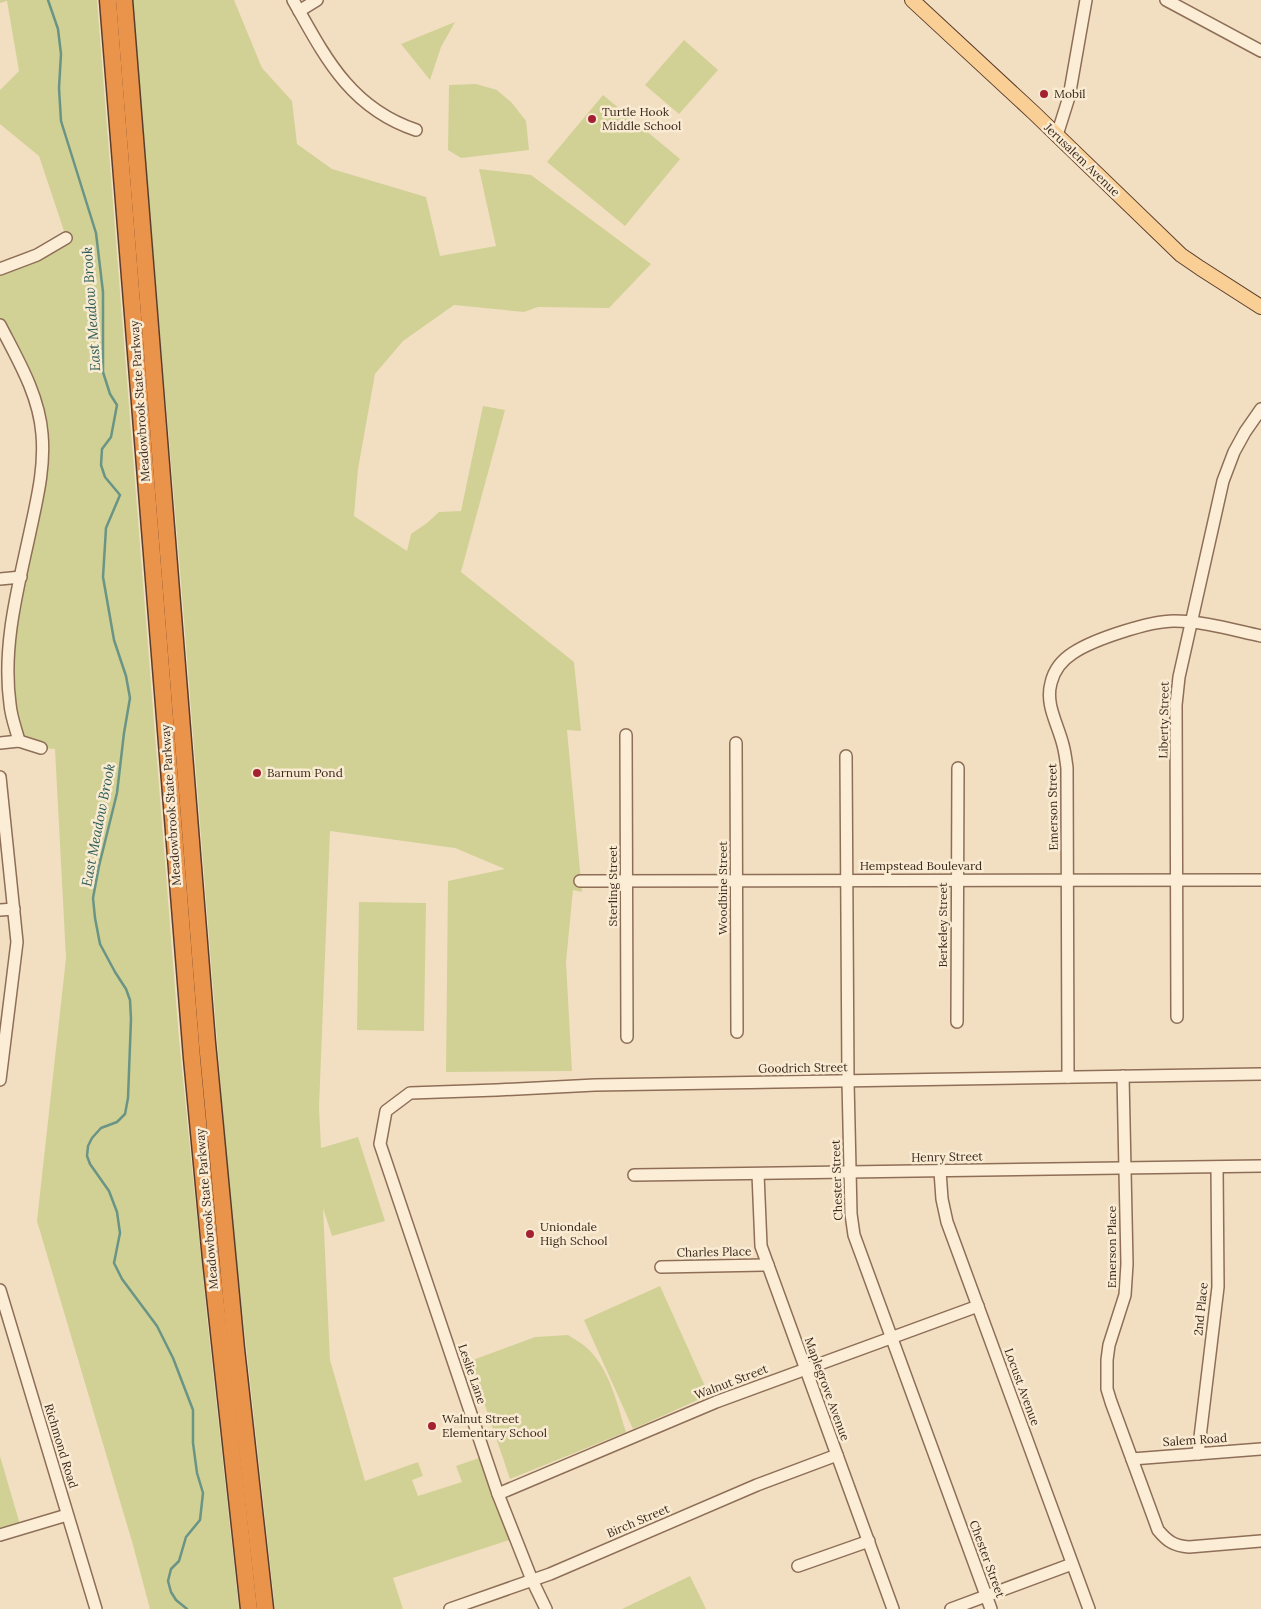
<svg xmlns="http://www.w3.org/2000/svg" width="1261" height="1609" font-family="Lora,serif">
<rect width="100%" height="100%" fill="#f2dfc2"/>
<g fill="#d1d195">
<polygon points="0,0 97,0 179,1039 207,1317 239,1609 150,1609 133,1545 37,1221 66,958 55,749 41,748 19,741 8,658 40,481 36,402 0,325 0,269 66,237 39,156 0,124 0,90 19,71 7,1 0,3"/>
<polygon points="132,0 234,0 262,68 292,101 297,144 332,169 426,197 440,256 496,246 479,169 531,175 651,264 609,308 538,307 524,312 454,305 403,341 375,374 358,469 354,516 407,551 411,534 427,523 439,512 461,511 483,406 505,410 461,572 574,662 581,731 567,730 582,892 573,890 566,962 572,1071 446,1072 448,881 505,869 455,848 330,831 319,1107 321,1148 358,1137 385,1221 332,1236 323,1208 330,1360 365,1481 418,1462 423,1476 412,1480 418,1496 462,1482 456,1466 485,1456 515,1538 393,1578 403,1609 275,1609 229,1191 180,570"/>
<polygon points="455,22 441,47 430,80 401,44"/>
<polygon points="684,40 718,70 679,114 645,85"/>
<polygon points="476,84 497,90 512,103 526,121 529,150 461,158 448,150 449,85"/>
<polygon points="603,95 680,159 625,226 547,162"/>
<polygon points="359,902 426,903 424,1031 357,1030"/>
<polygon points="660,1286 709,1395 633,1429 584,1320"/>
<path d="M568 1335C574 1339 582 1343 587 1348 610 1369 617 1404 626 1432L510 1479 470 1361 535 1337Z"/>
<polygon points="0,1456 21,1528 0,1535"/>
<polygon points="690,1576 706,1609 622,1609"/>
</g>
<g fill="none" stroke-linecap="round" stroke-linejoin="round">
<polyline stroke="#6a9485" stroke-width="2.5" points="48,0 58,29 61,54 59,88 61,121 96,233 103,292 103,372 110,394 117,405 111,437 102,449 101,465 105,477 120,495 106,528 103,577 114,640 126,676 130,698 124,733 117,793 99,866 93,898 95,918 100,944 115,972 126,989 130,1000 131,1019 128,1098 125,1114 117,1122 101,1128 92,1138 88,1146 87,1156 90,1164 109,1191 117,1212 120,1233 114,1263 122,1279 157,1326 173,1358 193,1410 193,1443 197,1473 203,1493 200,1520 186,1537 179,1561 171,1569 168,1581 171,1592 176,1600 187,1609"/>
<g stroke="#8e6e57" stroke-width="14">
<g id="minor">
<path d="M293 0C325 57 350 108 416 130"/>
<polyline points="1166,0 1261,51"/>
<polyline points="299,11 317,0"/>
<polyline points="1057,135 1069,97 1086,0"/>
<polyline points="0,269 37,255 66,238"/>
<path d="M0 325C18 360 39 395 42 434 45 468 37 499 30 532 18 588 2 646 10 704 11 717 16 729 19 741"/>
<polyline points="0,579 21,577"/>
<polyline points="626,735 627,1037"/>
<polyline points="0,743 19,741 41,748"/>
<polyline points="736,743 737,1032"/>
<polyline points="846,756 848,1081 851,1214 854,1235 991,1609"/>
<polyline points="0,777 17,942 0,1080"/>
<polyline points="580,881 1261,880"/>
<polyline points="0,910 14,909"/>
<polyline points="1177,1017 1176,705 1179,677 1223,481 1234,452 1245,432 1261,409"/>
<polyline points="957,1022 958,768"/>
<path d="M1123 1076 1127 1264 1125 1295 1109 1345 1107 1360V1389L1111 1402 1158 1530C1167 1541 1174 1546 1189 1547L1261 1541"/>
<path d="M1068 1077 1067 768C1066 760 1065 752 1063 745 1058 724 1045 705 1051 683 1054 670 1062 660 1073 653 1094 639 1150 621 1174 621 1203 621 1233 630 1261 636"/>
<polyline points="940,1171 942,1199 947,1222 1089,1609"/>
<polyline points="758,1174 761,1246 893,1609"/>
<polyline points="634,1175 1261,1166"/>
<polyline points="661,1267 768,1265"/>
<polyline points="0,1290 96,1609"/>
<polyline points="1198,1454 1218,1287 1217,1167"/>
<polyline points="1132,1459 1261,1449"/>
<polyline points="498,1494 716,1402 978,1306"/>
<polyline points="0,1535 67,1515"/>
<polyline points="798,1566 869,1541"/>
<polyline points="450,1609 550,1574 757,1485 837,1455"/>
<polyline points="546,1609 532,1580 498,1494 380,1144 386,1111 410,1093 497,1090 595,1085 1261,1074"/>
<polyline points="951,1609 1072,1564"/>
</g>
</g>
<g stroke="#5b3d2c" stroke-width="16">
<polyline id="major" points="912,0 1034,113 1181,255 1200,268 1261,307"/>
</g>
<g stroke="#5b3d2c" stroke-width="19">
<g id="highway">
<polyline points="108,0 192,1058 211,1259 249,1609"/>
<polyline points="124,0 207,1043 236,1349 265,1609"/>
</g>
</g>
<use href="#minor" stroke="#fcedd6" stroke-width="11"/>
<use href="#major" stroke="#f9cf96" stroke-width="14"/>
<use href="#highway" stroke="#e9934b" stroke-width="16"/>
</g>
<g fill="#a32130" stroke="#f9ead2" stroke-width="2">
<circle cx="1044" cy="94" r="5"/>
<circle cx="592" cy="119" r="5"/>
<circle cx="257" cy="773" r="5"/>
<circle cx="530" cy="1234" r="5"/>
<circle cx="432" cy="1426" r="5"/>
</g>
<g text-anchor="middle" stroke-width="5" stroke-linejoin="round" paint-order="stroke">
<g font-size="12" fill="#3c291d" stroke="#f9ead2" text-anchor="start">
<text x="1054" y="98">Mobil</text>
<text x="602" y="116">Turtle Hook<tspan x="602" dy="14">Middle School</tspan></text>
<text x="267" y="777">Barnum Pond</text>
<text x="540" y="1231">Uniondale<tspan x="540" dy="14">High School</tspan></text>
<text x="442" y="1423">Walnut Street<tspan x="442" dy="14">Elementary School</tspan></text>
</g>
<g font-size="12" fill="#3c291d" stroke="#f9ead2">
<text transform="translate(1082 160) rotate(44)" y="4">Jerusalem Avenue</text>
<text transform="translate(140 401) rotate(-94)" y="4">Meadowbrook State Parkway</text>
<text transform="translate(1164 720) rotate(-89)" y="4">Liberty Street</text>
<text transform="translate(171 805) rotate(-94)" y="4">Meadowbrook State Parkway</text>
<text transform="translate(1053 807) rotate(-91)" y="4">Emerson Street</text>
<text x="921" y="870">Hempstead Boulevard</text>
<text transform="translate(613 886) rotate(-90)" y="4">Sterling Street</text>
<text transform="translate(723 888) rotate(-90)" y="4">Woodbine Street</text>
<text transform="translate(943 925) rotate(-90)" y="4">Berkeley Street</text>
<text transform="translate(803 1068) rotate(-1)" y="4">Goodrich Street</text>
<text transform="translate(947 1157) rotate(-1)" y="4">Henry Street</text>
<text transform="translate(837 1180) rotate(-92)" y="4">Chester Street</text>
<text transform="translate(207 1209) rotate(-95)" y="4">Meadowbrook State Parkway</text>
<text transform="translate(1112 1247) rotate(-90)" y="4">Emerson Place</text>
<text transform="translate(714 1252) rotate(-1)" y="4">Charles Place</text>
<text transform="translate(1201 1309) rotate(-84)" y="4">2nd Place</text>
<text transform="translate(472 1374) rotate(71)" y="4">Leslie Lane</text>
<text transform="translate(731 1382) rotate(-21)" y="4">Walnut Street</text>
<text transform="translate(1022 1387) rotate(70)" y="4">Locust Avenue</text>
<text transform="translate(827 1389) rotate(70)" y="4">Maplegrove Avenue</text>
<text transform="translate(1195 1440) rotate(-4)" y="4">Salem Road</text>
<text transform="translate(61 1446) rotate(73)" y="4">Richmond Road</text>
<text transform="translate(638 1521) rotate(-23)" y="4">Birch Street</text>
<text transform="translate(987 1559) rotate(70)" y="4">Chester Street</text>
</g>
<g font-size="14" font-style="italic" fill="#2b5d55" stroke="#f9ead2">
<text transform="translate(91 309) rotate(-94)" y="5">East Meadow Brook</text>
<text transform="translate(98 825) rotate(-79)" y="5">East Meadow Brook</text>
</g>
</g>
</svg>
